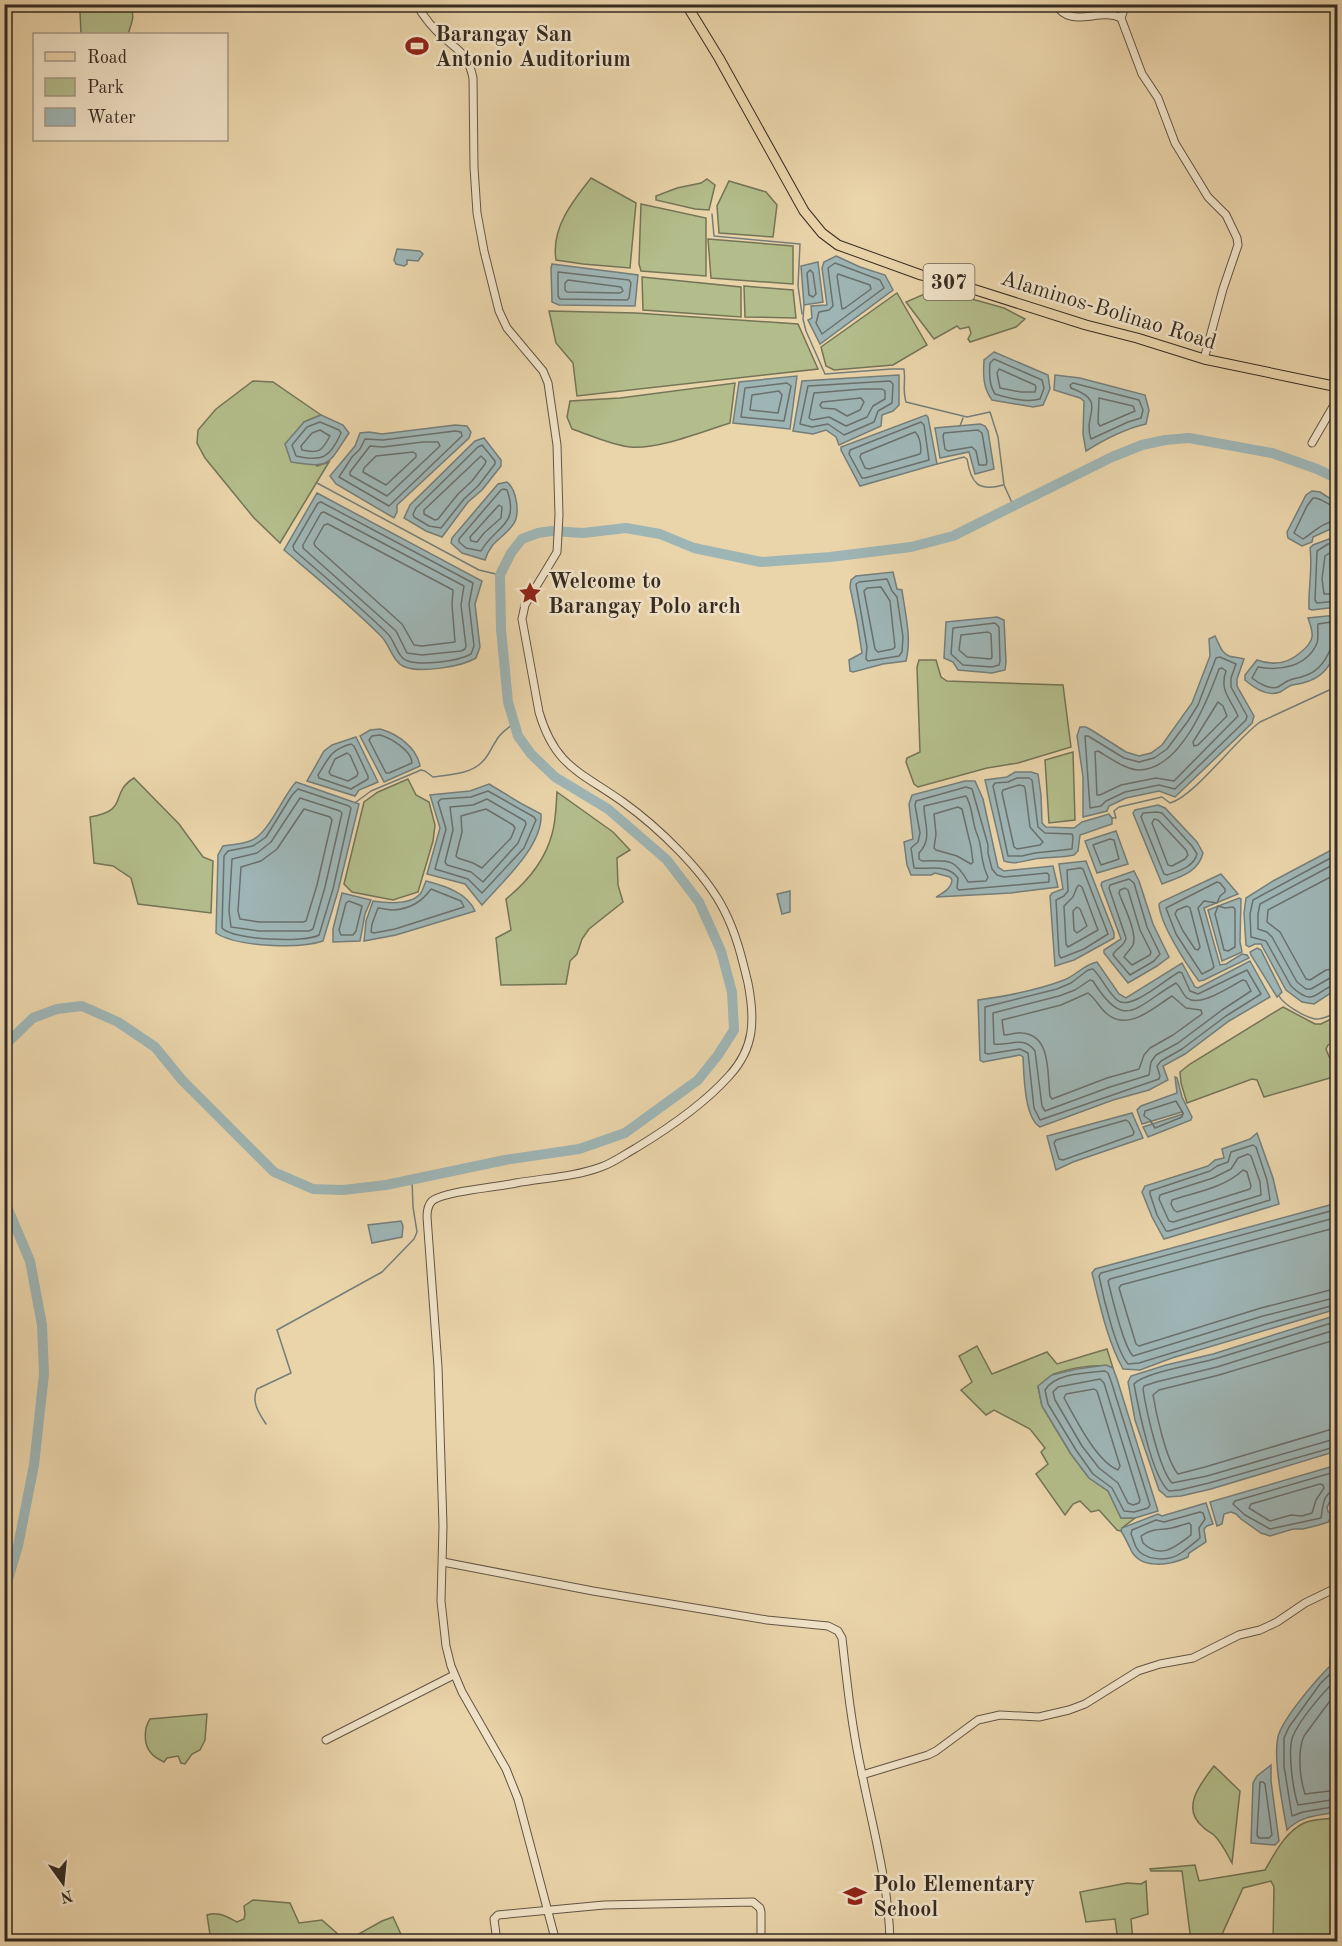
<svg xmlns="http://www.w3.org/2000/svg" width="1342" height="1946" font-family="'Old Standard TT',serif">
<rect width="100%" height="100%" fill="#ead4aa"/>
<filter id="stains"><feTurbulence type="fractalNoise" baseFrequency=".00333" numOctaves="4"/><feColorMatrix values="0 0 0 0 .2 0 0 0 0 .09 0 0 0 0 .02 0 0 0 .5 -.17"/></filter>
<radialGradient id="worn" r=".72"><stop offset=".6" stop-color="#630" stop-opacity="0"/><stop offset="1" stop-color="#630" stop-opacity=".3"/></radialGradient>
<g fill="#b3bd8b" stroke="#747456" stroke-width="1.5">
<path d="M81 5H128C137 14 131 24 128 34H81L80 12Z"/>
<path d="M591 178 636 203 630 268 583 264 556 260C551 228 572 202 591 178Z"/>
<polygon points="707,179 715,185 709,210 695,209 656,200 656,196 677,188 701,183"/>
<polygon points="729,181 766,192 777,205 773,237 719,233 717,206"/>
<polygon points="641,204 706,218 706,276 641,271 639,264"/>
<polygon points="708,239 793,246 793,284 711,278"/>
<polygon points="642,277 741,287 741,317 643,310"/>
<polygon points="744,286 793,290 796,318 745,317"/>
<polygon points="936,289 1004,308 1025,319 1016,327 970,342 968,339 971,333 969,327 960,329 957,326 934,339 906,302"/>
<polygon points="897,293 927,345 893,365 834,370 826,366 821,347"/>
<polygon points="549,311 636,313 798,324 818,369 577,396 573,363 556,343"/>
<polygon points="253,381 273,382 321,415 304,422 317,466 329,462 280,543 254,518 205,458 197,443 198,430 216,409"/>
<path d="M735 383 730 423C704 431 657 450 630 447 611 445 590 435 572 429L567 417 570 401 620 398Z"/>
<polygon points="919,660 936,660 941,677 947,681 1063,685 1071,747 1018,763 987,768 918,787 914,784 906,762 907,758 920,752 917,667"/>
<polygon points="1073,752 1075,820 1049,823 1045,760"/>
<path d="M134 778 179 824 203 857 213 861 211 913 138 904 131 878 113 866 94 863 90 817C131 810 108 794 134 778Z"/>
<polygon points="408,779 416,795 429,802 435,825 433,841 418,892 393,900 352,892 344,884 364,802 378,792"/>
<path d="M557 792 613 832 630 850 617 858 618 885 623 902 589 929 582 939 577 954 570 961 566 984 501 985 496 938 511 930 506 899C527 882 545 861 552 834 556 821 556 806 557 792Z"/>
<polygon points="1283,1007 1315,1024 1321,1024 1337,1016 1337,1041 1328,1045 1326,1049 1337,1076 1264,1097 1257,1080 1252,1079 1187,1103 1181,1083 1180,1072 1190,1064"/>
<path d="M977 1346 992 1374 1047 1352 1057 1364 1107 1349 1113 1368C1100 1362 1067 1369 1054 1374 1048 1377 1043 1383 1038 1387L1042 1406 1071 1454 1089 1478 1108 1491 1121 1518H1135L1122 1528 1121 1531 1117 1530 1099 1510 1091 1512 1080 1501 1073 1504 1065 1515 1036 1474 1048 1464 1041 1452 1045 1448 1030 1429 994 1410 986 1415 961 1390 972 1382 959 1356Z"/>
<path d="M207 1714 205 1740 200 1750 192 1754 185 1764 181 1763 178 1756 167 1758 164 1762C160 1760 154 1757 151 1753 143 1744 144 1728 150 1719Z"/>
<path d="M1214 1766 1240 1791 1232 1863C1227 1854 1222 1843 1214 1835 1211 1832 1206 1831 1203 1827 1180 1808 1201 1783 1214 1766Z"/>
<path d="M1337 1818V1941H1273L1274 1887 1271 1881 1243 1888 1219 1941H1191L1182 1871H1151L1150 1869 1195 1865 1199 1881 1265 1870C1275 1853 1285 1832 1304 1823 1313 1819 1327 1819 1337 1818Z"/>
<polygon points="1146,1881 1148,1914 1131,1919 1133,1941 1118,1941 1115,1919 1086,1922 1080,1892 1127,1883 1141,1884"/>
<path d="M253 1900 290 1903 299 1923 322 1920 339 1935 350 1939 382 1921 393 1917 404 1941H211L207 1915C218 1911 227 1917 237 1922L244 1919 245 1914 244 1906Z"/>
</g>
<g fill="#9eb5b5" stroke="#747e7a" stroke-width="1.5">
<polygon points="397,249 420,251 423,254 418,261 407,260 407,264 404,266 396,264 394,260"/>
<polygon points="836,256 860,267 885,275 893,290 820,344 808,320 812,318 811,306 827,305 822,268 824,262"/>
<polygon points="818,262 823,302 804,305 801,266"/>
<polygon points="552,264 638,275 635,306 559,305 552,302 551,268"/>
<path d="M994 352 1048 375 1050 389 1043 405 1033 407 992 400C983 388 983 375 984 360Z"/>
<polygon points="899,375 899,405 893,411 882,415 881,426 839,445 836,437 826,430 813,434 793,431 802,381"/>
<path d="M1055 375 1080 378 1145 395 1149 410 1146 424C1124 429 1105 439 1086 451L1083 434 1084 401 1080 398 1054 390Z"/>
<polygon points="797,376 790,429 733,423 739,382"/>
<path d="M321 415 343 425 349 433C327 466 331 468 291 462L285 444 304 422Z"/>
<polygon points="926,415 928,417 937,464 860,486 841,450 841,447"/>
<polygon points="980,424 985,426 988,431 994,469 975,474 969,452 940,458 935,428"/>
<polygon points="455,425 467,426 471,432 469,438 397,505 397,512 394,518 336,484 330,476 355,446 360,433 369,432 382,434"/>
<polygon points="484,438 501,460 501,466 482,490 468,502 442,537 426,531 404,518 410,505 475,441"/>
<path d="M507 482C517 490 521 516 512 526 501 540 491 541 485 560L462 553 451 543 452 538 498 484Z"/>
<polygon points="1312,491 1320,492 1337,503 1337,526 1313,537 1312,542 1302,546 1288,538 1287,532 1306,495"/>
<path d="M317 493 482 581 475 604 480 647 476 658C461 667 421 673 405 667 392 662 390 644 380 635 350 605 317 578 284 550Z"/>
<path d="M1337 536V607L1312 610 1309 609C1308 588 1313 568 1310 548L1313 545Z"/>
<path d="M893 572 897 589 902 590C905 613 912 638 906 661L883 664 853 672 850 671 849 660 862 653 857 621 850 587 851 580 856 576Z"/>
<path d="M1337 615C1340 642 1336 673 1306 682 1301 684 1297 684 1292 685 1287 687 1284 690 1280 692 1268 697 1254 688 1245 680V675L1257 660C1274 666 1288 664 1301 652 1306 648 1311 643 1312 637 1313 631 1310 624 1308 618Z"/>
<polygon points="997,617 1004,620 1006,662 1005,670 992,673 958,670 953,662 944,658 946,622"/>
<path d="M1215 636C1219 643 1221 653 1229 656 1235 658 1239 657 1244 659L1237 679V686L1254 716 1252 723 1175 797 1159 791 1126 798 1109 806 1107 811 1083 817V777L1077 736 1080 727H1086L1093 731 1126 752 1139 756 1151 753 1162 745 1192 703 1210 656 1209 639Z"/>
<path d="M380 729C398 734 417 748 420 766L384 782 360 736 370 730Z"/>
<polygon points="356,737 378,782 359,790 355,796 307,781 324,751 332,745"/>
<path d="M1015 772H1031L1038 774 1041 795 1042 823 1046 827 1074 828 1082 822 1109 814 1112 818V824L1080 835 1078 851 1074 855C1061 858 1047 857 1034 859 1023 861 1015 865 1004 861L985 780 1007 777Z"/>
<path d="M965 781H975L983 799 998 867 1004 871 1053 866 1058 887 1011 893 936 897C943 893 951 889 952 880L950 877 935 873 931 875H911L907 865 904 842 913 839 909 804 912 795Z"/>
<path d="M296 782 359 804 338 891 323 941C300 949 237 947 216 933L218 855 223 846C231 845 242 844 250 841 269 834 282 797 296 782Z"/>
<path d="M489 784 522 804 541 814C543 846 502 882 482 905L465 884 427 874 440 828 430 795 470 791Z"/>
<path d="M1158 805 1165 808 1197 842 1203 853C1198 873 1179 877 1162 884L1133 813 1135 810Z"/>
<polygon points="1116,831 1128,864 1097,873 1085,841"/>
<polygon points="1337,847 1337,989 1314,1004 1302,1002 1286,990 1261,944 1255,944 1249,947 1246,945 1244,913 1246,898 1273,881"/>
<polygon points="1086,861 1114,933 1114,938 1074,960 1055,966 1050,896 1052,893 1063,889 1059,864"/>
<polygon points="1134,871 1139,881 1153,924 1169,957 1157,966 1128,983 1104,953 1104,950 1121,939 1101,885 1102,882"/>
<path d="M1221 874 1238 894 1204 908 1220 965 1226 964 1242 954 1247 955 1249 958 1204 980 1199 981C1186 964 1160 924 1159 904L1161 902Z"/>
<path d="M426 881C444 886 467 892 475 911L396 935 364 941 366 921 373 901C386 903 410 905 420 894 423 891 424 885 426 881Z"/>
<polygon points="790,891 790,912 782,914 777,894"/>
<polygon points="342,893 371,900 365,914 360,941 333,942 333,929"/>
<polygon points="1239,898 1241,899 1240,942 1242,952 1222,961 1208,910"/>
<polygon points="1257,948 1261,950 1282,992 1277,997 1251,955 1250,952"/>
<path d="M1250 961 1270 997 1229 1021 1185 1054 1163 1066 1168 1080 1149 1090 1113 1100 1040 1127C1024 1118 1024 1074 1023 1057L1020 1055 983 1062 980 1060 978 1000C1007 996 1038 990 1064 980 1077 975 1083 965 1097 962L1119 994 1126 998 1182 963 1195 987 1198 988Z"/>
<polygon points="1175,1077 1177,1078 1182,1097 1192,1117 1191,1120 1148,1137 1143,1127 1183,1114 1182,1112 1142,1124 1137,1110 1141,1106 1177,1093"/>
<polygon points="1132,1113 1143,1138 1073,1162 1056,1170 1047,1136"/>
<polygon points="1257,1133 1273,1178 1279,1204 1164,1239 1152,1217 1142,1192 1145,1186 1208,1166 1215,1160 1224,1158 1222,1149 1250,1139"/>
<path d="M1337 1203V1309L1172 1358 1140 1370 1123 1369C1107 1340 1100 1305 1092 1273L1095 1269Z"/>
<polygon points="401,1221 403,1226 402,1237 372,1243 368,1225"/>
<polygon points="1337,1315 1337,1451 1211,1489 1181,1496 1167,1497 1159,1490 1135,1420 1128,1382 1131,1376 1166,1365 1213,1354"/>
<polygon points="1106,1365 1113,1368 1117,1379 1158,1511 1135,1518 1121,1518 1108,1491 1089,1478 1071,1454 1042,1406 1038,1386 1052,1375 1077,1369"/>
<polygon points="1337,1465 1337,1490 1327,1507 1328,1512 1332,1512 1333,1515 1328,1522 1319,1525 1303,1529 1293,1529 1270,1536 1261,1533 1241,1519 1236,1514 1231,1512 1224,1514 1222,1524 1217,1526 1210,1502"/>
<path d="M1206 1503 1213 1524 1207 1526 1204 1529 1206 1542 1189 1553 1188 1557C1171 1565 1139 1571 1130 1548 1127 1542 1125 1537 1121 1531L1122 1528 1158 1514 1162 1516Z"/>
<path d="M1337 1649V1812C1319 1815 1300 1816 1287 1830 1283 1807 1273 1759 1278 1737 1282 1719 1317 1679 1330 1666 1330 1657 1329 1654 1337 1649Z"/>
<polygon points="1271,1765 1271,1781 1279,1841 1275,1845 1251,1843 1253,1783 1257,1776"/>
</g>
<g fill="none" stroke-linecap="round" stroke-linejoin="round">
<g stroke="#6a706c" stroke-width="1.5">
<polygon points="835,263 880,280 884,288 822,334 816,323 819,312 829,310 833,306 828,268"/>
<polygon points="810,270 813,273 816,294 813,297 809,295 807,273"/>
<polygon points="558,272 629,280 631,283 629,298 627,300 560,299 558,296"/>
<polygon points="838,274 870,285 871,289 845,308 842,309 837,276"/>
<polygon points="568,280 621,287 623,291 620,293 567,292 565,290 565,283"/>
<path d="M994 359 1042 380 1044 388 1040 399C1027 403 1009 398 995 394 989 385 989 373 990 363Z"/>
<polygon points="999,369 1035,385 1036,387 1035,392 1021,392 1000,388 997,373"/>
<polygon points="890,381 893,384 892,403 878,411 874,422 844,435 828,424 812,427 800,424 808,386"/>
<polygon points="787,383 791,386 784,421 741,417 745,388"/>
<path d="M1073 383 1139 400 1143 410 1141 418 1128 422 1091 439C1082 414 1109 402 1071 388L1070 385Z"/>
<polygon points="862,389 882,389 885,391 885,399 873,406 867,417 846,426 829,417 812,420 809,418 814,393"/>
<polygon points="779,391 782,395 778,413 750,410 752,395"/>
<polygon points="861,398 864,402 860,410 847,416 835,409 822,408 820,405 822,402"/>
<polygon points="1099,398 1133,406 1135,411 1100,426 1098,423"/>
<path d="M320 422 339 430 341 433C330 458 322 462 296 456L292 445 307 427Z"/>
<polygon points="921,422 924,425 929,460 865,478 862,478 849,454 850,450"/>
<path d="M320 430 330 436C322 451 319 454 302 450L301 446 312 433Z"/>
<polygon points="978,430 982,433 987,462 986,465 979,465 976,451 972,447 948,451 945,449 943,436 944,433"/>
<polygon points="455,431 461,432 462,436 389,506 339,477 352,457 360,449 365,439 383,440"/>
<path d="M915 432C920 436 922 449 920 454L869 469 865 468 860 457 861 454Z"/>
<polygon points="423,442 438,442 440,446 387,496 350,475 350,472 370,446 383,447"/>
<polygon points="482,445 495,461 495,464 478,486 464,499 441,528 429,526 414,517 413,514 416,508 478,447"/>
<polygon points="413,452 416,454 416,457 386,485 363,472 364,468 376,456"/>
<polygon points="481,456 486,461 485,464 472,481 458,494 438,519 435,520 424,514 424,510"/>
<path d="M504 489 507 490C520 526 495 526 481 551L466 548 459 542V539L501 490Z"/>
<path d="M321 502 473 583 469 604 474 646 471 654C459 661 422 666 408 661 397 658 395 640 387 633 357 604 325 577 294 550L293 546 318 503Z"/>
<polygon points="499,505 502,507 501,518 484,533 477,542 471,541 470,537"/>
<path d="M1338 507C1328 507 1322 497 1313 498L1307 506 1294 533 1303 539C1315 531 1323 522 1338 520"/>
<polygon points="324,512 464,586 461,605 466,646 465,649 461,651 422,655 407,653 396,631 303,548 303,545 321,513"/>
<polygon points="328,524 453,590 452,605 455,642 422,646 414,645 402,624 315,546 314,543 324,525"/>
<polyline points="1338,542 1328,544 1317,551 1315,600 1317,603 1338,601"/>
<polyline points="1338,551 1331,552 1325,556 1322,579 1324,594 1338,594"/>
<polygon points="887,579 892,591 897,597 903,637 902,652 899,656 868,661 866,659 867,647 856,584 859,582"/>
<polygon points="881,587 890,601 895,647 893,649 878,652 875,649 864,591 867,588"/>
<path d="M1338 621 1318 624C1317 630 1319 637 1317 643 1307 667 1280 671 1258 667L1252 678C1258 683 1270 690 1278 687 1282 685 1286 681 1290 680 1295 678 1300 678 1304 676 1318 672 1325 662 1330 650L1338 647"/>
<polygon points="995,623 999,627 1000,661 999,665 992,667 963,665 951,654 953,628"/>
<polygon points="988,632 991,634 992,657 991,659 967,657 959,650 961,635"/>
<polygon points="1220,657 1236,664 1231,678 1231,687 1247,716 1246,720 1175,789 1159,785 1125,792 1106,801 1101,806 1090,808 1085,736 1088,736 1124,758 1139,762 1154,758 1167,749 1188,721 1198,705 1216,658"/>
<path d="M1222 668 1226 671C1219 691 1231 699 1238 716L1174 781 1156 778 1121 785 1100 795H1097L1095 752 1098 751C1110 758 1126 770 1140 770 1181 768 1207 702 1219 669Z"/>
<polygon points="1218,702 1223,706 1227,716 1198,745 1194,746 1193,742"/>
<path d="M380 735C391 738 412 751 412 763L389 773H386L369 740 372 736Z"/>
<path d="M351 744 354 746 368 776V779L351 789 319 778 318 775C329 758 330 750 351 744Z"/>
<polygon points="347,753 350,755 358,773 357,776 348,781 331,775 329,772 335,759"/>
<polygon points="1017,778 1029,778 1032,780 1038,827 1045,833 1072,834 1073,837 1072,849 1035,853 1022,856 1008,856 993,786 995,783 1008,782"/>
<polygon points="1019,785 1024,786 1025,788 1030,827 1043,842 1040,845 1017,849 1014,847 1002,793 1003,790"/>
<path d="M966 787 972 789 988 845V853L992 869 997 875 1004 877 1047 873 1049 875V882L959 890 957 888 958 878C947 863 929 870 914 868L911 848 918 842 920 833 915 805 916 801Z"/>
<path d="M298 789 349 806 351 808 333 889 319 935C306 943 232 940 222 928L224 856 228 851 253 846 266 837 292 795Z"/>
<polygon points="488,791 534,817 536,820 524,848 482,893 468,879 435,869 446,829 438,802 441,799 471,797"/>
<path d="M966 796C971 804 972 815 974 824 975 831 979 837 980 844 982 855 982 866 988 877L986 881 968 882C954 857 948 861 922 861L919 859V853C933 839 924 823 924 806Z"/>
<polygon points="300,798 340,811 342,813 325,887 313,929 309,931 259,931 231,927 229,911 232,859 257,853 271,842"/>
<polygon points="487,799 525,821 526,824 518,843 483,882 471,872 447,865 445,862 453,830 450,807 473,805"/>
<polygon points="958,807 962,809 971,847 973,862 971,864 957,856 936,850 934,848 936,834 934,814"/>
<polygon points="304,809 330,817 332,820 317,885 306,921 303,922 259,922 240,919 238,911 241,867 261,861 277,849"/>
<polygon points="486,809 513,825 515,828 511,838 482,868 473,863 458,858 456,856 462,832 461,816"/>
<path d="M1157 812 1162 813 1192 846 1197 854C1194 867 1178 871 1167 875L1164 874 1141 817 1143 813Z"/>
<polygon points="1154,819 1158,820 1186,850 1188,855 1185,859 1172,866 1168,865 1152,823"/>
<polygon points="1110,839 1114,840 1119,859 1101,865 1093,845"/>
<path d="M1338 854 1253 900 1250 914 1251 937 1266 941 1291 986C1316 1010 1316 988 1338 984"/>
<polyline points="1338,862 1260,904 1258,914 1258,929 1267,932 1272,937 1297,982 1306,989 1311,989 1330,978 1338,977"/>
<polygon points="1080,868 1083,869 1108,934 1084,949 1061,958 1059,955 1056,900 1064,896 1068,891 1067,870"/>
<polyline points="1338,873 1268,910 1267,922 1280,932 1306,979 1310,980 1326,970 1338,968"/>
<path d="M1129 879 1134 883 1147 927 1160 954 1154 961 1130 975 1113 955C1115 948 1125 947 1126 938L1109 888 1110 885Z"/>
<polygon points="1217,882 1220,883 1225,889 1225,892 1220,896 1217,903 1204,901 1198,908 1214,967 1212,969 1202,974 1176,934 1166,908"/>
<polygon points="1079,885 1082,887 1098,930 1068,947 1066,944 1064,906 1073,897 1077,887"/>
<path d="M1125 888 1128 890 1140 930 1151 952 1150 955 1132 965 1124 957C1126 953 1131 949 1133 945 1138 933 1123 905 1119 893L1120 890Z"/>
<path d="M431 889 461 901 464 907 395 929 374 933 371 932 372 924 378 908C382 908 388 910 393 910 410 909 422 902 431 889Z"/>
<polygon points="349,901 362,906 356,931 353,935 341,935 339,930 346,903"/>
<polygon points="1187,906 1190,908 1200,947 1198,950 1195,949 1183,931 1175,914 1177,910"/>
<polygon points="1218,906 1225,908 1233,907 1235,909 1235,947 1228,951 1224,950 1215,914"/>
<polygon points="1077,907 1080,909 1087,926 1077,933 1074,930 1073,911"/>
<path d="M1093 969C1102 978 1107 991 1117 1000 1130 1012 1166 979 1179 972L1182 973 1190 991 1198 994 1247 970 1261 994 1226 1016 1182 1049 1161 1061 1157 1066 1160 1076 1159 1079 1040 1120 1034 1108 1028 1053 1020 1049 988 1054 985 1053V1007L1057 989 1071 983 1088 970Z"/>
<path d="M1090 980 1093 981C1125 1033 1136 1006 1176 983 1181 987 1182 994 1187 998 1200 1008 1230 986 1243 980L1246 981 1251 991 1222 1010 1178 1043 1156 1055 1151 1062 1149 1075 1110 1087 1045 1111 1042 1106 1035 1051C1024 1035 1010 1046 994 1044L993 1013 1059 996 1075 990Z"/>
<path d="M1088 993C1095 998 1100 1008 1107 1014 1129 1032 1154 1007 1172 996L1186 1008 1201 1010 1202 1014 1173 1035 1150 1048 1144 1055 1139 1069 1107 1078 1052 1099 1050 1096C1047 1075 1052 1035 1022 1033 1016 1032 1010 1035 1004 1035L1002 1020 1061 1005Z"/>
<polygon points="1176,1101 1183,1113 1182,1117 1155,1128 1150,1120 1144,1116 1145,1111"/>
<polygon points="1126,1120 1129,1122 1134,1132 1133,1135 1063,1160 1059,1159 1054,1143 1056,1140"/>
<polygon points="1253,1145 1256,1147 1267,1180 1270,1200 1169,1231 1166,1231 1157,1215 1150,1194 1150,1191 1210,1171 1217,1166 1228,1162 1231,1152"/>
<polygon points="1248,1154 1251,1156 1260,1182 1261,1195 1173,1222 1169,1221 1159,1199 1160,1195 1213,1178 1231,1169 1238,1158"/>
<path d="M1243 1170 1247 1172 1251 1186 1250 1189 1177 1212 1174 1210 1171 1204 1172 1200C1196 1192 1224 1188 1243 1170Z"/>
<path d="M1338 1209 1101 1273 1099 1276C1103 1296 1116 1351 1128 1364L1139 1363 1266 1324 1338 1304"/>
<path d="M1338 1217 1110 1279 1108 1281C1112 1297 1123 1346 1133 1356L1263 1316 1338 1297"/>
<polyline points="1338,1227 1121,1285 1119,1288 1136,1344 1139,1346 1261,1308 1338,1288"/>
<path d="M1338 1321C1298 1333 1258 1346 1218 1358 1199 1364 1145 1372 1134 1384 1138 1406 1152 1478 1169 1491L1180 1490 1209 1483 1338 1446"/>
<path d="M1338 1329 1217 1367 1156 1382 1144 1386 1143 1389C1146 1409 1159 1469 1172 1483L1207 1476 1338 1438"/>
<path d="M1338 1339 1219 1375 1159 1390 1153 1395C1156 1413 1166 1460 1178 1474L1205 1467 1329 1430 1338 1429"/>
<path d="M1105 1371 1108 1373 1111 1381 1150 1505 1148 1508 1134 1512 1124 1511 1112 1488 1093 1474 1076 1450 1048 1404 1045 1390C1055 1373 1086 1373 1105 1371Z"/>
<polygon points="1100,1379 1104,1383 1140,1500 1139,1503 1133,1505 1128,1503 1118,1483 1099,1468 1082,1446 1055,1400 1053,1392 1058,1387"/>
<path d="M1094 1389 1097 1391 1120 1466 1118 1470C1096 1461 1076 1419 1064 1398L1066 1394Z"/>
<path d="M1338 1471 1235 1501 1233 1504 1245 1515 1270 1529 1321 1518C1323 1507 1322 1492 1338 1489"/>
<polygon points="1320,1484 1323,1485 1324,1488 1316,1500 1312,1513 1302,1516 1291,1515 1270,1521 1249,1508 1251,1504"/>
<path d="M1200 1512 1203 1513 1205 1519 1199 1528 1200 1538C1194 1543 1187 1549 1181 1553 1169 1562 1143 1561 1136 1547 1134 1543 1133 1538 1131 1534L1132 1530 1156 1520 1164 1522Z"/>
<path d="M1189 1523 1191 1525V1535C1175 1547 1161 1560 1143 1543L1141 1536C1149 1530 1155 1530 1164 1529 1173 1529 1181 1525 1189 1523Z"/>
<polyline points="1338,1656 1335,1669 1320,1684 1289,1727 1284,1738 1284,1766 1292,1816 1303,1812 1338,1806"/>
<path d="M1338 1678C1325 1690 1297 1722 1292 1739 1288 1754 1293 1790 1298 1805L1338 1799"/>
<path d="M1338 1690 1304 1736C1297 1751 1300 1779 1305 1794L1338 1790"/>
<polygon points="1260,1782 1263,1782 1265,1784 1272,1835 1269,1838 1259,1838 1257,1835"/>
</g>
<g stroke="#747e7a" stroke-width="1.5">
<polyline points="712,214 714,236 800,244 798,286 802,314"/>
<path d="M804 305 803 319 806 331 825 374 891 369H904C906 383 902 388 906 402L967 417 990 412 998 437 1004 485 1013 505"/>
<polyline points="960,426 963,418"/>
<path d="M937 464 964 457 967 459C971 483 978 492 1003 485"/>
<polyline points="317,483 479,570 500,575"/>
<path d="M356 802 371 791 421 770 425 771 433 777C449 775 472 774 483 761 489 755 491 748 496 741 499 734 507 729 513 724"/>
<path d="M1112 818H1116L1114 811 1119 807 1162 797 1170 803C1195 796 1236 739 1260 722L1338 686"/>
<path d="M1279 996C1284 1005 1305 1017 1315 1019 1322 1020 1331 1015 1338 1012"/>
<path d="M266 1424C259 1413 251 1402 257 1389L291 1373 277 1330 382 1272 414 1239 417 1232 413 1207 412 1179"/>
</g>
<g stroke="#9eb5b5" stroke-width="10">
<polyline points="4,1046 33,1018 57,1009 82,1006 118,1022 155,1047 182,1080 274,1172 313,1189 343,1190 386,1185 505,1160 579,1149 625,1133 698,1080 718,1055 734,1030 732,992 721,951 699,902 667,860 608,809 555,777 531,754 518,736 508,702 501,629 500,575 511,553 522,539 538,533 552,531 583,533 626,528 660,534 694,548 761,562 830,557 911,547 953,536 1112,457 1142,445 1165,440 1189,438 1272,453 1317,469 1338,479"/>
<polyline points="4,1200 30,1261 42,1325 44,1374 34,1465 18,1546 4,1592"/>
</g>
<g stroke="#625544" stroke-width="9">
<g id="minor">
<path d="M416 4C424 17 432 28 443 37 460 52 468 54 473 78L474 167 477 213 484 251 499 311 507 328 543 371 548 383 557 445 559 515 557 552 525 605 522 619 539 712C555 767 581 772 623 802 658 827 705 872 724 910 736 933 742 958 748 983 755 1019 755 1048 729 1076 703 1105 669 1128 636 1148 625 1154 613 1163 601 1167 574 1177 544 1178 516 1183 498 1187 445 1191 432 1201 428 1205 427 1212 427 1217L438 1367 443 1526 441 1601 446 1646 451 1666 462 1692 506 1769 518 1799 556 1942"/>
<path d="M1056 4C1070 30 1100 7 1121 18L1142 74 1158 98 1175 143 1208 197 1226 215 1237 238 1238 245 1223 289 1204 359"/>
<polyline points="1121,18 1126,4"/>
<polyline points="1312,443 1338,398"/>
<path d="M443 1562 593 1591 767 1620 828 1626 838 1631 842 1638C847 1684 852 1729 862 1774 873 1829 889 1886 890 1942"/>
<polyline points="326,1740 454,1675"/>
<polyline points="862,1775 928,1755 936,1751 978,1720 1000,1715 1039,1717 1069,1710 1085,1704 1138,1671 1160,1664 1193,1658 1239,1635 1260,1630 1277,1622 1305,1603 1338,1587"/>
<polyline points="497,1942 494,1919 498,1915 604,1905 753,1902 760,1908 761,1912 761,1942"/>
</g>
</g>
<g stroke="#352b22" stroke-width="11">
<polyline id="major" points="686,4 719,58 804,211 822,233 838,245 921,275 957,284 1086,325 1137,338 1204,359 1338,387"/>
</g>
<use href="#minor" stroke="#f1e3c8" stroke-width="7"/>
<use href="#major" stroke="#ead4aa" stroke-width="9"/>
</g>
<defs>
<g id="stadium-bare" transform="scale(1.8)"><path d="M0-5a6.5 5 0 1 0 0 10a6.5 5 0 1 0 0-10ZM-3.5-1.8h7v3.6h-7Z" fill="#8f2418" stroke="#f1e3c8" stroke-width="2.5" paint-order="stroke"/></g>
<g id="sight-bare" transform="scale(1.8)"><path d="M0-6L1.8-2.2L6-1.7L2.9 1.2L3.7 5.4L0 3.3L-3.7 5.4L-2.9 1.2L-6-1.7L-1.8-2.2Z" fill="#8f2418" stroke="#f1e3c8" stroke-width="2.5" paint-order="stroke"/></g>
<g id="school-bare" transform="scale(1.8)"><path d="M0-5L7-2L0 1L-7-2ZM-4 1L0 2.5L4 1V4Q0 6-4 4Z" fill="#8f2418" stroke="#f1e3c8" stroke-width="2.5" paint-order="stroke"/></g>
</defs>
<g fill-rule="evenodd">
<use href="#stadium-bare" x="417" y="46"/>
<use href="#sight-bare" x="530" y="593"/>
<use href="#school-bare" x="855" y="1896"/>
</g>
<g text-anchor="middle" stroke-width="5" stroke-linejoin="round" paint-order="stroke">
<rect fill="#f1e3c8" stroke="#6d6254" stroke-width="1.5" x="923.5" y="264" width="51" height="36" rx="4.5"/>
<g font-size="21" font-weight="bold" fill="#352b22">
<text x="949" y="289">307</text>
</g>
<g font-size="22" font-weight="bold" fill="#352b22" stroke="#f1e3c8" text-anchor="start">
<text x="435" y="41">Barangay San<tspan x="435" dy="25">Antonio Auditorium</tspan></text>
<text x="548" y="588">Welcome to<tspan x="548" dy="25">Barangay Polo arch</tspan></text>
<text x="873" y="1891">Polo Elementary<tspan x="873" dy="25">School</tspan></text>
</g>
<g font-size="22" fill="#352b22" stroke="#f1e3c8">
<text transform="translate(1109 309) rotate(17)" y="8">Alaminos-Bolinao Road</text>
</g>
</g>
<rect width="1342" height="1946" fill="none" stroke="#ead4aa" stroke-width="24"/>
<rect x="6" y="6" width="1330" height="1934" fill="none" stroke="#352b22" stroke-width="3"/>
<rect x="12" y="12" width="1318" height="1922" fill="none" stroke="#352b22" stroke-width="1.5"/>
<rect x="33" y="33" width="195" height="108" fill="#f1e3c8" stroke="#a69986" stroke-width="1.5"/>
<rect x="45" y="52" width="30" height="9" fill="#ead4aa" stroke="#a69986" stroke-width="1.5"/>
<text x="87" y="63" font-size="18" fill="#352b22">Road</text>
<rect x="45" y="78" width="30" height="18" fill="#b3bd8b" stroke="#a69986" stroke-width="1.5"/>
<text x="87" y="93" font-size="18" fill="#352b22">Park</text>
<rect x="45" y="108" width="30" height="18" fill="#9eb5b5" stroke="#a69986" stroke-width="1.5"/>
<text x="87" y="123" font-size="18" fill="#352b22">Water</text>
<g transform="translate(63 1883) rotate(165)" stroke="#f1e3c8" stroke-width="4.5" paint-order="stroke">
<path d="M0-4.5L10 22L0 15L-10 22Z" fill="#352b22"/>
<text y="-9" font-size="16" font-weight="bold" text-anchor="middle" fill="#352b22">N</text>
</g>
<rect width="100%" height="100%" filter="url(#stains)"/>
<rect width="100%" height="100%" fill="url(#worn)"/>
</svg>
